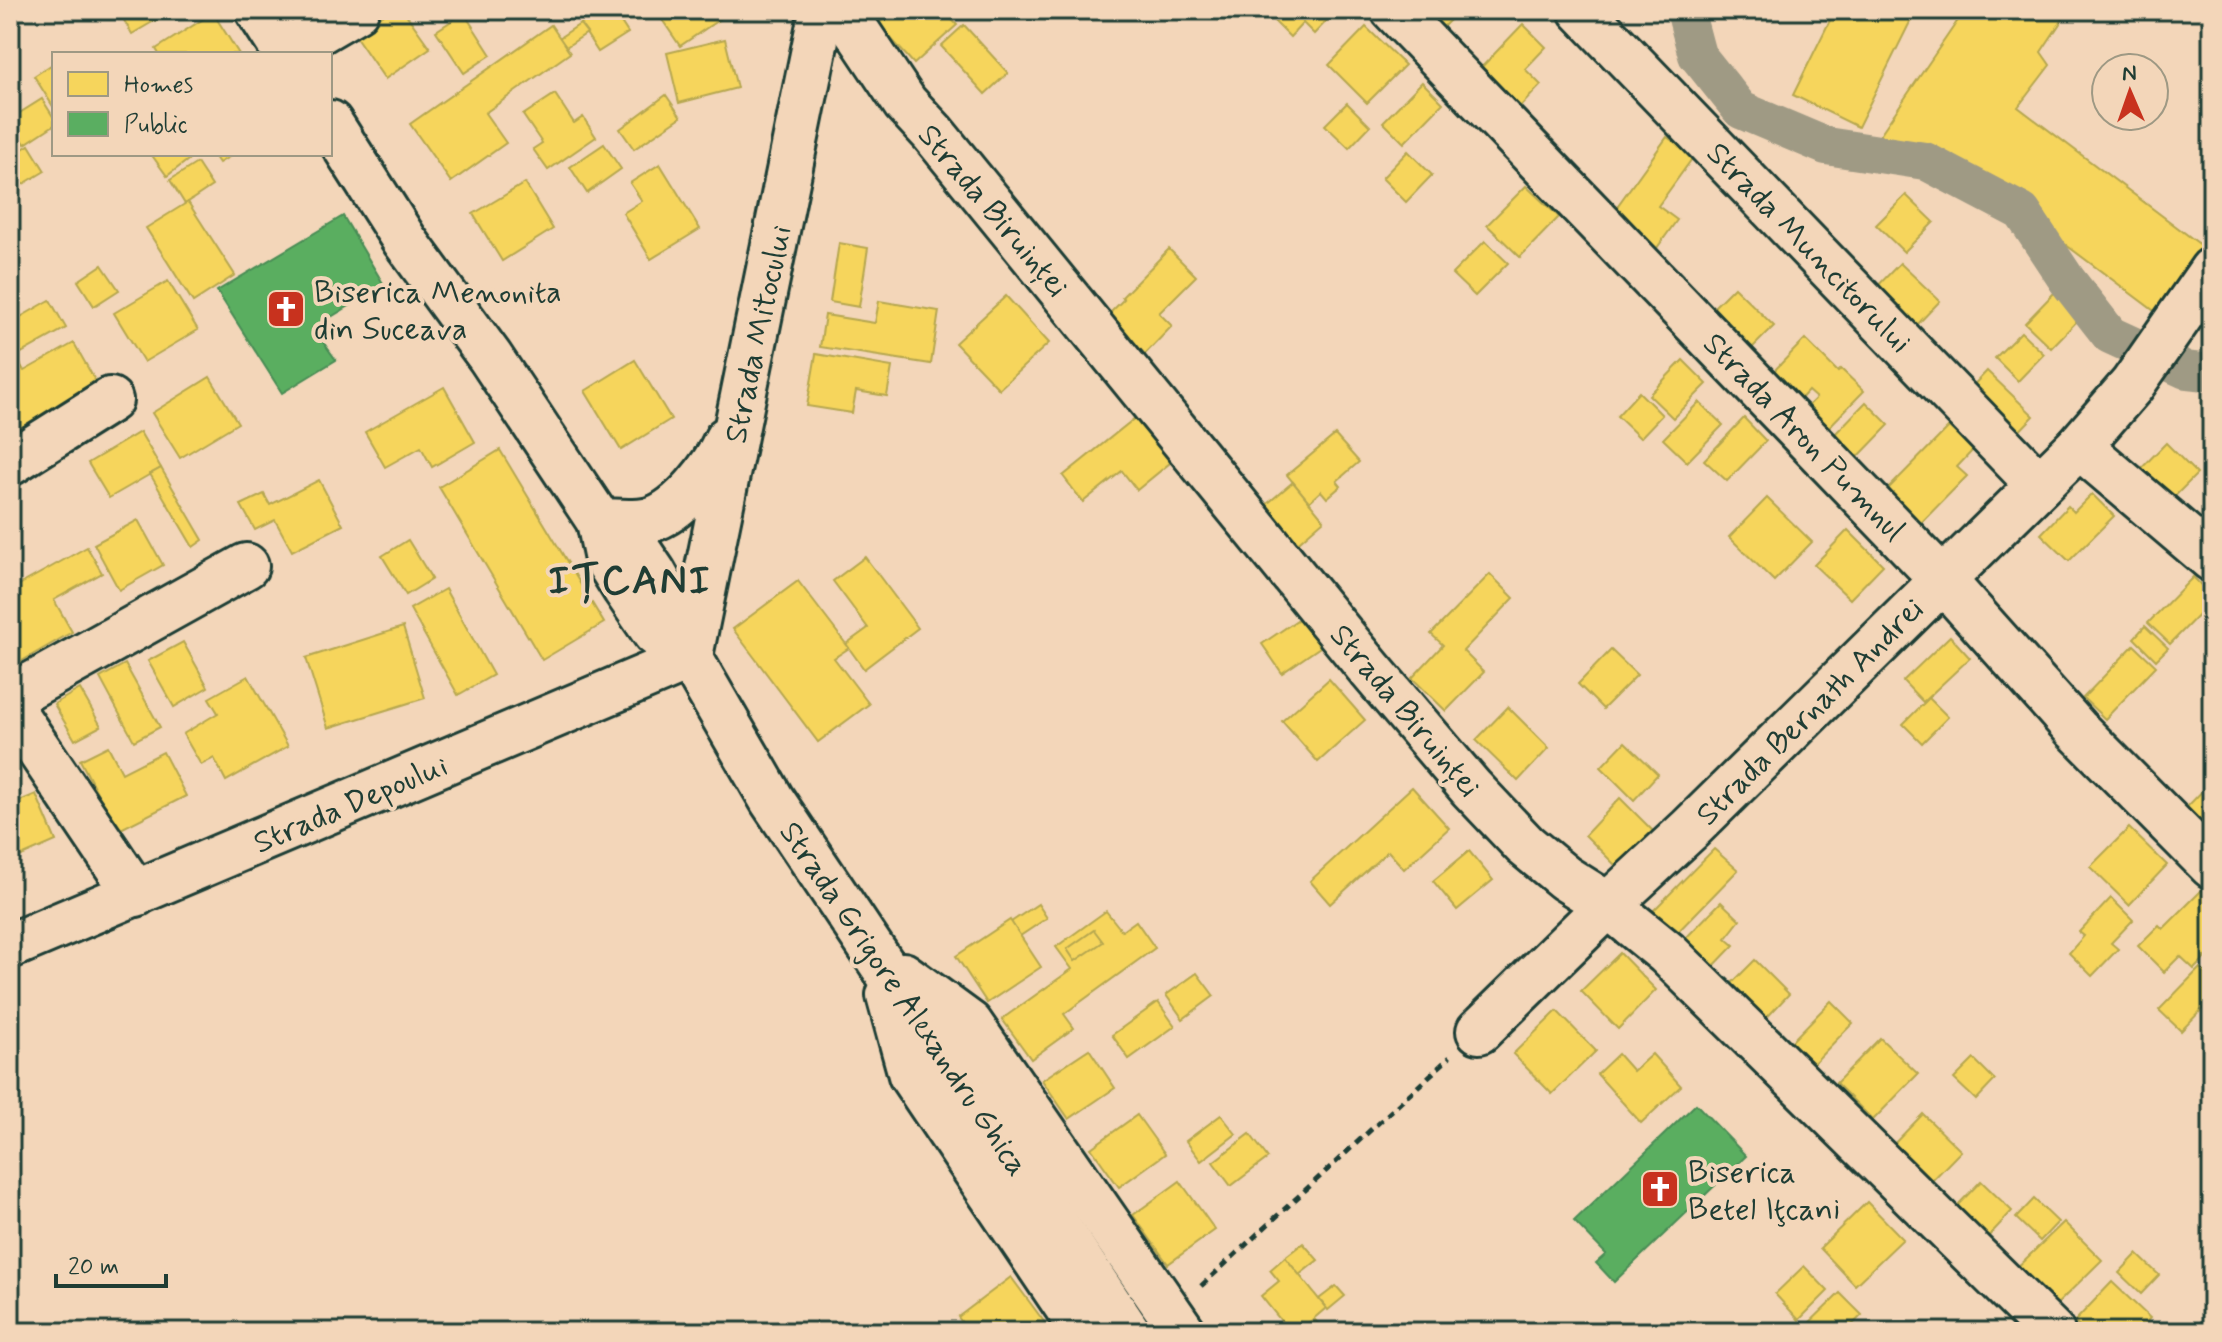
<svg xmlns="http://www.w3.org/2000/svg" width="2222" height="1342" font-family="Mynerve,sans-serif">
<rect width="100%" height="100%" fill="#f3d6b9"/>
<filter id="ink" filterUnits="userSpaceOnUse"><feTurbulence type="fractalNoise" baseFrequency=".0125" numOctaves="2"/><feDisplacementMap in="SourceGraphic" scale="16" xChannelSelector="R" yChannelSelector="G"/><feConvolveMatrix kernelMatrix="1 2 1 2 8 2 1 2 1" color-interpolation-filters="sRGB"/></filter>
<g filter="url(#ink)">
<g fill="#f6d55c" stroke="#b6a750" stroke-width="2">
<polygon points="118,10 173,10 132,34"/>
<polygon points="389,10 403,10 430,48 385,79 354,34"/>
<polygon points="602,10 613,10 628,33 598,52 580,24"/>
<polygon points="626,10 646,10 632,19"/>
<polygon points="673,10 733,10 680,46 661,18"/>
<polygon points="893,10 943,10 957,25 914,64 878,24"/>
<polygon points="1267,10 1337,10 1314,34 1303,23 1290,37 1265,12"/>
<polygon points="1414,10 1460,10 1434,36"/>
<polygon points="1835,10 1916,10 1858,127 1793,95"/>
<polygon points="1965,10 2069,10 2041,52 2050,65 2018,107 2206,249 2157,313 1939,150 1877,139"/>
<polygon points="213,13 239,54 159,54 156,49"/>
<polygon points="464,13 491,55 464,73 436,31"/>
<polygon points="580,24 587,33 566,47 559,38"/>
<polygon points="1523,24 1546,47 1525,69 1541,85 1514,113 1475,74"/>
<polygon points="551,25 570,53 485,113 506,143 451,182 410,124"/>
<polygon points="964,25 1008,73 985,94 941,46"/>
<polygon points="1366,27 1405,65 1367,103 1329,65"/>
<polygon points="725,39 737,88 679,103 667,53"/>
<polygon points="54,63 54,108 34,76"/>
<polygon points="1422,82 1443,103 1404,143 1383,122"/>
<polygon points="555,94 574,123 583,117 596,137 548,170 533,149 542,143 523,115"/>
<polygon points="666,95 681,117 634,149 620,129"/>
<polygon points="42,99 54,118 54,125 25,144 10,119"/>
<polygon points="1347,103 1370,126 1349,148 1325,125"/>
<polygon points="1667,137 1694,156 1658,206 1677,220 1654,252 1608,219"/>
<polygon points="604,144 621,169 587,193 570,167"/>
<polygon points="29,145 45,171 10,192 10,157"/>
<polygon points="1408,151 1432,175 1406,202 1382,178"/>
<polygon points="151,154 196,154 167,176"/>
<polygon points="213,154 234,154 219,163"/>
<polygon points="197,163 212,186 185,204 170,180"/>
<polygon points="660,164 700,229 651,259 623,213 642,201 630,183"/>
<polygon points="525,183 553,229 502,261 473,214"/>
<polygon points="1526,186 1559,217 1520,257 1487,225"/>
<polygon points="1906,195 1934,222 1904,252 1876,225"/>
<polygon points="188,202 235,275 193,302 146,228"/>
<polygon points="1485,241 1508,263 1475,296 1452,274"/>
<polygon points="839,243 868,248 859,307 830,302"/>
<polygon points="1169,249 1196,276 1159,313 1172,326 1145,354 1107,316 1124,299 1122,297"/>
<polygon points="1900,263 1940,301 1916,326 1900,310 1866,298"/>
<polygon points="102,265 119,290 94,306 78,281"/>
<polygon points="168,281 198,330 144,362 114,313"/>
<polygon points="1734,287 1774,326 1741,359 1701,320"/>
<polygon points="2055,292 2081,317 2051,348 2025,323"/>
<polygon points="1006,296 1049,343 999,389 955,343"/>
<polygon points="50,300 66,328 16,356 24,371 74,343 101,391 13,440 10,435 10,323"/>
<polygon points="879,301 939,311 931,364 820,347 825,315 875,323"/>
<polygon points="2021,332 2044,354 2018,381 1995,358"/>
<polygon points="1805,339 1838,372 1841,369 1864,391 1824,432 1803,411 1816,398 1808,391 1796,404 1768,377"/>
<polygon points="816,354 892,367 887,396 856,391 852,413 807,406"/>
<polygon points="635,360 671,419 621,450 585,391"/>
<polygon points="1683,360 1707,384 1673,418 1649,395"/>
<polygon points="1987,371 2034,416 2007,444 1960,399"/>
<polygon points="210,377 238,423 180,458 152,413"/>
<polygon points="444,387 475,442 432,467 421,447 385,467 365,432"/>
<polygon points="1639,392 1662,415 1640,438 1617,416"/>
<polygon points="1699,402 1723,425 1687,462 1663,439"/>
<polygon points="1866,402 1889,425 1855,460 1832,437"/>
<polygon points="1140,414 1176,458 1137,490 1122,471 1083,502 1063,476"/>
<polygon points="1744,418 1766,441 1727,481 1704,460"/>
<polygon points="1949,427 1973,450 1957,467 1967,476 1917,527 1883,494"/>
<polygon points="140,432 161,468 109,498 88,463"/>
<polygon points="1335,435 1359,462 1337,481 1341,486 1327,498 1321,491 1309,502 1287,475"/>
<polygon points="2166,443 2197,474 2163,508 2132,478"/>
<polygon points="500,450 604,623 542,660 439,487"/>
<polygon points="161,468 203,540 193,547 150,474"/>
<polygon points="319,480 343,525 292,551 275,520 255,530 241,505 264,494 270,505"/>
<polygon points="1293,482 1324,520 1293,547 1261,509"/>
<polygon points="2092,494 2114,516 2069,561 2041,534 2068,506 2074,512"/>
<polygon points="1767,498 1812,542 1774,581 1729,537"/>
<polygon points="138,520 163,565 119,590 94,544"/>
<polygon points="1848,530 1883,565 1850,599 1814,565"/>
<polygon points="408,540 432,579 406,595 382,556"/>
<polygon points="87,547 102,573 54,600 72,632 20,662 10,644 10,590"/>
<polygon points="865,557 918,628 864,669 846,644 868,628 833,581"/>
<polygon points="1490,574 1514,598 1463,651 1484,672 1446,711 1412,678 1443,645 1431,634"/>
<polygon points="2193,577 2212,596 2212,601 2170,644 2148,623"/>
<polygon points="798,581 849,648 834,658 869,704 818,742 733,629"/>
<polygon points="445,589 493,675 458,695 410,609"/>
<polygon points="1303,616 1323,645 1282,673 1262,644"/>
<polygon points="2145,626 2168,648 2156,660 2134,638"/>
<polygon points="403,627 425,698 328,728 306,658"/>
<polygon points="1950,636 1970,658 1923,702 1903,681"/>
<polygon points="183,642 208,687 174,707 148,661"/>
<polygon points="2134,645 2156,666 2105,719 2083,698"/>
<polygon points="1611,650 1637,675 1603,709 1578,684"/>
<polygon points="125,664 160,727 134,741 100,678"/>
<polygon points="248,676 288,746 226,781 214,758 201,765 183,734 218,713 209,698"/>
<polygon points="1329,679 1365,720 1318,762 1282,721"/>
<polygon points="80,689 101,726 75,740 54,704"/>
<polygon points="1929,698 1948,717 1922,743 1903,724"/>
<polygon points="1508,707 1549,748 1518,781 1476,740"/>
<polygon points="1625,742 1658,774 1634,800 1601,767"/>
<polygon points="108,746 122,773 163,752 186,796 117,831 80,760"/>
<polygon points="2212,781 2212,836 2185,809"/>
<polygon points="1412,787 1449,828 1404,869 1388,851 1330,904 1310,881"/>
<polygon points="36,794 56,841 10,861 10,805"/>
<polygon points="1620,798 1656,834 1621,871 1585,835"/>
<polygon points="2129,828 2167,865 2129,905 2090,867"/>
<polygon points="1714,849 1738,870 1670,940 1647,917"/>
<polygon points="1469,851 1493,880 1457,910 1433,881"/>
<polygon points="2203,889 2212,898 2212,951 2194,969 2180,956 2164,972 2138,946 2159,925 2163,929"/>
<polygon points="2111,898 2133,920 2111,943 2118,949 2092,976 2069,953 2084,936 2079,932"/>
<polygon points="1721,902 1740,920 1726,938 1734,945 1709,971 1681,943"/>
<polygon points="1038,904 1047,918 1020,936 1011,922"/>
<polygon points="1106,911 1122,931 1136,921 1155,948 1064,1014 1074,1028 1031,1059 1002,1019 1072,969 1056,947"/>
<polygon points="1010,920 1041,967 987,1003 956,956"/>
<polygon points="1094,930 1103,942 1075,961 1067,949"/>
<polygon points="1620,953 1656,990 1618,1029 1581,991"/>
<polygon points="1755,960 1789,994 1758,1027 1723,992"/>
<polygon points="2200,968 2212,980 2212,999 2181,1031 2159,1010"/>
<polygon points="1197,973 1214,996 1183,1019 1166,995"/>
<polygon points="1831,1001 1853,1023 1807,1070 1785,1048"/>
<polygon points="1158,1002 1175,1026 1129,1059 1112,1035"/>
<polygon points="1557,1011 1596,1051 1552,1094 1513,1054"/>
<polygon points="1880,1038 1918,1074 1873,1120 1836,1083"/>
<polygon points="1089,1049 1115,1088 1069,1119 1042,1080"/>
<polygon points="1618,1054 1633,1071 1652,1054 1681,1086 1641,1123 1597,1074"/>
<polygon points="1974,1059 1995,1080 1976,1100 1954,1079"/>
<polygon points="1923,1114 1961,1151 1923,1190 1885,1153"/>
<polygon points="1137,1115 1165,1154 1119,1187 1091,1148"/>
<polygon points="1221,1115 1236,1134 1201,1161 1186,1141"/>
<polygon points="1250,1134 1268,1158 1231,1186 1213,1162"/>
<polygon points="1180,1181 1215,1230 1168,1264 1133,1215"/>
<polygon points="1981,1181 2012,1211 1984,1241 1952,1211"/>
<polygon points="2034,1199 2058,1222 2040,1241 2016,1218"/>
<polygon points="1867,1202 1903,1239 1855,1285 1820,1248"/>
<polygon points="2064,1222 2102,1260 2046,1315 2008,1276"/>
<polygon points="1303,1243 1318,1260 1299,1275 1285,1257"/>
<polygon points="2137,1254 2159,1275 2141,1294 2119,1273"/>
<polygon points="1285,1257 1326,1308 1298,1332 1290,1332 1261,1296 1279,1281 1270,1270"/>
<polygon points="1804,1266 1828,1291 1799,1320 1775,1294"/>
<polygon points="1011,1277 1045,1323 1032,1332 969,1332 958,1317"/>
<polygon points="2112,1282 2150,1318 2137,1332 2085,1332 2074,1322"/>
<polygon points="1336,1286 1345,1296 1328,1310 1319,1299"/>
<polygon points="1840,1293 1862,1315 1845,1332 1806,1332 1803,1329"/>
<polygon points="1315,1320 1325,1332 1299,1332"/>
</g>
<g fill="#5aae61" stroke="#488c54" stroke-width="2">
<polygon points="343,216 384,285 313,328 336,360 282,393 217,291"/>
<polygon points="1696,1104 1746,1156 1614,1282 1596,1263 1606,1254 1574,1221"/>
</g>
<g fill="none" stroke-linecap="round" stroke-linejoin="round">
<polyline stroke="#9f9a84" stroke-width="38" points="1685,10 1697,55 1741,110 1826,146 1925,161 2022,212 2067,280 2110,335 2186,370 2212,373"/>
<g stroke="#1f3d34" stroke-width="50">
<g id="minor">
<polyline points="843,10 905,103 933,133 1369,668 1471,788 1525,845 1565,878 1608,905 1667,953 2052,1332"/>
<polyline points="1394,10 1942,579 2076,729 2212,866"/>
<polyline points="1581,10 2039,485"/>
<polyline points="284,52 356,10"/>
<polyline points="2079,446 2212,559"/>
<polyline points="10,463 110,400"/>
<polyline points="10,697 246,566"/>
<polyline points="10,707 136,894"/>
<polyline points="10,946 690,658"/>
<polyline points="1479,1031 1608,905 1690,829 2079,446 2132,385 2212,270"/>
</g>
</g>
<g stroke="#1f3d34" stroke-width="50">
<g id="major">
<polyline points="258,10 286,54"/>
<polyline points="330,123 405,241 490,357 599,521 636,547 653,572 677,615 690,658 772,800 1128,1332"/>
<path d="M599 521C615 521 634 524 650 520 681 511 714 468 727 439"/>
<polyline points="599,521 607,560 625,589 655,633 678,650"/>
<polyline points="690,656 822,10"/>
<polyline points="903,975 970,1024 1183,1332"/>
<polyline points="889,995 911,1075 1084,1332"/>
</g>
</g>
<polyline stroke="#1f3d34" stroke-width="5" stroke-dasharray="8 6" stroke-linecap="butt" points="1201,1286 1450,1057"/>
<use href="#minor" stroke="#f3d6b9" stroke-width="44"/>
<use href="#major" stroke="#f3d6b9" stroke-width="44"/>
</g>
</g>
<defs>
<g id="church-square" transform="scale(2)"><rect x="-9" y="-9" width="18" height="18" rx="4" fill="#c8321e" stroke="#f3d6b9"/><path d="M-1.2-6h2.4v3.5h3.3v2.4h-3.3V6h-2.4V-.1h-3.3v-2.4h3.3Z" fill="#fff"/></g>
</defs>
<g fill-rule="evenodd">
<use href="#church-square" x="286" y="309"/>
<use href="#church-square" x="1660" y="1189"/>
</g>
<g text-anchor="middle" stroke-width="8" stroke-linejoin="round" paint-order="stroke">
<g font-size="32" fill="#1f3d34" stroke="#f3d6b9">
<text transform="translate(994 210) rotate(50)" y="11">Strada Biruinței</text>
<text transform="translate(1810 247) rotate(46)" y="11">Strada Muncitorului</text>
<text transform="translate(757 334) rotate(-78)" y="11">Strada Mitocului</text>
<text transform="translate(1805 436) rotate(46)" y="11">Strada Aron Pumnul</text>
<text transform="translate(1406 710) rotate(50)" y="11">Strada Biruinței</text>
<text transform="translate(1809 711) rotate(-45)" y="11">Strada Bernath Andrei</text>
<text transform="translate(350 803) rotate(-23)" y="11">Strada Depoului</text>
<text transform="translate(905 998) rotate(56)" y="11">Strada Grigore Alexandru Ghica</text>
</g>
<g font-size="32" fill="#1f3d34" stroke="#f3d6b9" text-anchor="start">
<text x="314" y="302">Biserica Menonita<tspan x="314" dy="37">din Suceava</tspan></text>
<text x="1688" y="1182">Biserica<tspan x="1688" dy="37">Betel Iţcani</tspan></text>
</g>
<g font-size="40" font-weight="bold" letter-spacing="2" fill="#1f3d34" stroke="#f3d6b9">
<text x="630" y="593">IȚCANI</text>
</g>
</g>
<rect width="2222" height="1342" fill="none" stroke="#f3d6b9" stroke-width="40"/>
<rect x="20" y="20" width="2182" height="1302" fill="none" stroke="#1f3d34" stroke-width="3" filter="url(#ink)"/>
<rect x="52" y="52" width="280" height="104" fill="#f3d6b9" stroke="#9e9984" stroke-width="2"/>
<rect x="68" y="72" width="40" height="24" fill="#f6d55c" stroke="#9e9984" stroke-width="2"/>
<text x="124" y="92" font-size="24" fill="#1f3d34">Homes</text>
<rect x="68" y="112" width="40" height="24" fill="#5aae61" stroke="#9e9984" stroke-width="2"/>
<text x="124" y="132" font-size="24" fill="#1f3d34">Public</text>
<g transform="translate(2130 92) rotate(358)"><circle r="38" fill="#f3d6b9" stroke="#9e9984" stroke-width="2"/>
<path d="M0-6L14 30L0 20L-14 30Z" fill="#c8321e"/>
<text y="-12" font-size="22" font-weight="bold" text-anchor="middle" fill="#1f3d34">N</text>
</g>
<path d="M56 1274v12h110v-12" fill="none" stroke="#1f3d34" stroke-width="4"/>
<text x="68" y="1274" font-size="24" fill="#1f3d34" stroke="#f3d6b9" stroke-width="6" paint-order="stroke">20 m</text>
</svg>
